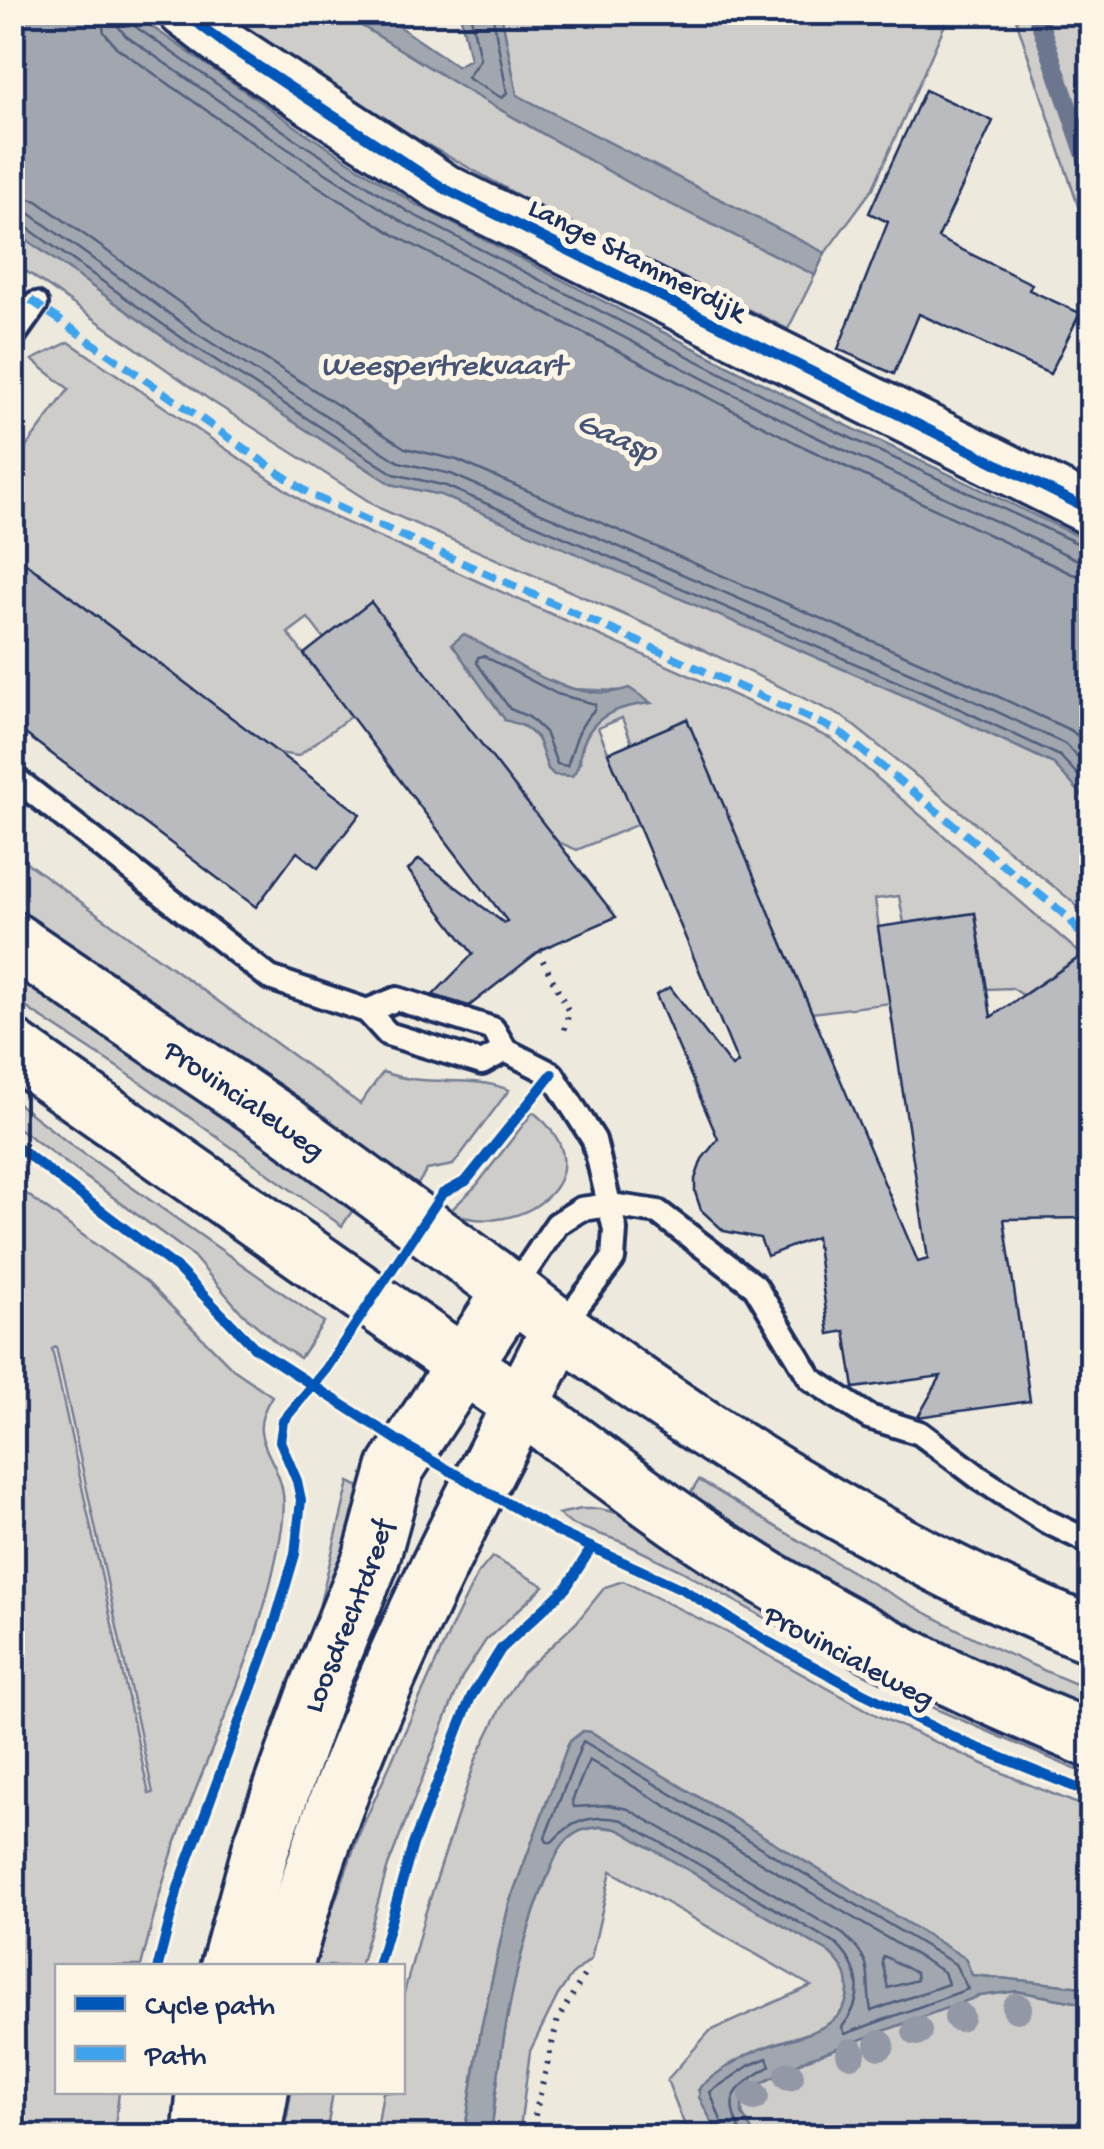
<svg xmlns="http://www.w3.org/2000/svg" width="1104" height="2149" font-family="'Gochi Hand',sans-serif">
<rect width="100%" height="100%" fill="#eee9dd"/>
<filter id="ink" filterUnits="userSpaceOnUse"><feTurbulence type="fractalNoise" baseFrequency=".01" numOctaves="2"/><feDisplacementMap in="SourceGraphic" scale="20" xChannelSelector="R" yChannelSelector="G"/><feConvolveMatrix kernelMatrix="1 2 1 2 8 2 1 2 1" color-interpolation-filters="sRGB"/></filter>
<g filter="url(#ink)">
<g fill="#cfcdca" stroke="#757e94" stroke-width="2.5" fill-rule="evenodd">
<polygon points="214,13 341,13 471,93 642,190 815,275 788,329 543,209 286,66"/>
<polygon points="501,13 950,13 873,188 825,253 517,95"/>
<polygon points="1014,13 1091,13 1091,245"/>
<polygon points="13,230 183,351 391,484 441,495 956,718 1054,764 1091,805 1091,928 1073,902 843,717 696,646 381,509 213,402 13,262"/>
<path d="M69 342 311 507 832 739 1082 955 1023 995 1012 988 987 989 975 913 904 923 899 896 875 899 882 951 899 1002 812 1013 687 720 632 743 622 718 598 728 618 776 648 820 577 850 558 842 324 639 308 618 288 633 319 675 359 710 298 756 278 753 13 553 12 466 69 389 32 360ZM551 680 573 689 620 691 650 703C613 706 582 721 580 763H546C542 739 529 724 505 720Z"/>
<path d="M12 852 360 1104 383 1072C427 1089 470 1073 509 1090L453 1165 427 1170 412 1193 13 916Z"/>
<polygon points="12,965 357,1204 342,1226 137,1080 13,999"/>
<polygon points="12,1099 70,1144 324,1322 300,1358 278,1344 242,1313 192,1255 13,1124"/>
<path d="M533 1112C612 1174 520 1243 449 1212L476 1186Z"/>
<path d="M13 1184 148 1283 233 1369 272 1396C245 1438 274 1451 282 1488 287 1511 280 1540 275 1563 256 1654 213 1741 181 1828 164 1873 153 1920 141 1966H58V2092H119L114 2136H24L13 2083ZM56 1347 153 1793 149 1794 52 1349Z"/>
<path d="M699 1480C825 1557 953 1636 1091 1690V1714L862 1605 687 1499Z"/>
<polygon points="349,1482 366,1490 213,1966 198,1966 244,1804 317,1616"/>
<polygon points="581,1509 600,1509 635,1517 1091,1757 1091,1776 929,1706 858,1671 682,1571 622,1542 571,1524 558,1514"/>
<polygon points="492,1557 544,1586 486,1640 462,1677 388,1866 360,1966 316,1966 331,1912 360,1832 453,1624 477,1575"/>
<polygon points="623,1581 726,1632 878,1716 1025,1783 1091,1809 1091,1988 972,1975 965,1958 591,1732 583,1731 569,1742 509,1904 481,2029 464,2136 376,2136 383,2092 402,2092 403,1997 425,1914 476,1759 505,1699 522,1673 576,1623 605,1587"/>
<path d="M599 1827 618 1829 830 1953C841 1963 848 1971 848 1987 850 2035 790 2033 759 2050 738 2062 718 2077 698 2090L719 2136H689L667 2080 710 2031 811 1986 611 1871 591 1959 571 1976 558 1995 530 2051 519 2136H491C500 2050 513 1959 547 1878 553 1864 558 1847 570 1837 578 1830 588 1829 599 1827Z"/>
<polygon points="1017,1991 1091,2005 1091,2136 755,2136 742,2114 742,2101 751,2089 807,2059 979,1996"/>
<polygon points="291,2092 333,2092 326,2136 284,2136"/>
</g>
<g fill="#a2a7af" stroke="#6c778f" stroke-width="2.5">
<polygon points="13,12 132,13 301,130 415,204 820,413 1091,542 1091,805 1054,764 956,718 441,495 391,484 183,351 13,230"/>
<polygon points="341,13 379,13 457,66 470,59 460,13 501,13 517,95 825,253 815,275 642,190 471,93"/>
<path d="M464 634C511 659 573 708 629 688L651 703C620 706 592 714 582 747 578 759 581 766 572 776L554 775 548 769 537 737 524 726 505 720 452 644Z"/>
<path d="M583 1731 591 1732 965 1958 972 1975 1091 1988V2005L1017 1991 979 1996 807 2059 751 2089 742 2101V2114L755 2136H719L699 2097 700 2087C717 2072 739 2058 760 2049 792 2036 851 2032 848 1986 847 1971 840 1963 830 1953L625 1833C608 1823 583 1825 568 1839 556 1850 552 1867 546 1880 513 1961 500 2050 491 2136H464L481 2029 509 1904 569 1742Z"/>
</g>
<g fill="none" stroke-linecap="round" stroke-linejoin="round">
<g stroke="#515f7e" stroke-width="2.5">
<polyline points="100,12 104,32 116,47 280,162 396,236 804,447 1072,574 1092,578"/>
<polyline points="115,12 117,25 126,36 288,149 404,223 810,434 1078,560 1092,563"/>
<polyline points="128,12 133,25 295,139 410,213 816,422 1092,550"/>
<polyline points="470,12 480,59 467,78 502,98 507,93 492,12"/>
<polyline points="12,195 37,201 204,320 405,448 457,460 971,684 1072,731 1092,749"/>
<polyline points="12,210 29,213 196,333 399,462 451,474 966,697 1065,744 1092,772"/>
<polyline points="12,222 22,224 189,343 394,474 446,486 960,709 1060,756 1092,790"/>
<path d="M484 656 557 694 595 704V709C577 727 575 744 567 766L557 764 545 732 529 717 510 709 477 663 478 657Z"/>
<path d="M583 1741 955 1964 968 1989 845 2034 842 2027C865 1999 862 1969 836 1944L622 1820C593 1814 571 1820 552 1842H547L545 1837Z"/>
<path d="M589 1760 944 1972 948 1984 871 2011C864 1974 878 1965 843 1934L628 1809 609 1805 574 1807 572 1801Z"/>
<polygon points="884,1956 916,1973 917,1980 888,1988 882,1961"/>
<path d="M727 2136 710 2092 750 2065 767 2058 770 2066C735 2089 721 2095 743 2136"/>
</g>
<polyline stroke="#6c778f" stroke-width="18" points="1036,12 1092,176"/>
</g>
<g fill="#babbbe" stroke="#1b2f5e" stroke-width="2.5">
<polygon points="925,90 993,121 938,238 1032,284 1029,290 1080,313 1050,374 919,314 894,374 838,349 888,222 869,213"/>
<polygon points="12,553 360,814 318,868 297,852 256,907 12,724"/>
<polygon points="371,602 616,917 542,949 469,1006 433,995 473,954 408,870 419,859 504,923 507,921 304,654"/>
<polygon points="687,719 918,1262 928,1259 878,927 975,913 991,1017 1092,949 1092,1218 1004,1219 1030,1401 918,1417 941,1376 854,1388 845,1331 829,1334 816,1237 767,1256 760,1238 724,1231 701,1210 695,1192 695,1179 702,1159 718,1139 656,995 670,987 732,1067 738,1063 608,753"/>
</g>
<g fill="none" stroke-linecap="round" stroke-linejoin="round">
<g stroke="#1b2f5e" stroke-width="30">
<g id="service">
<polyline points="12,338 36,304"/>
<polyline points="12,776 270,978 367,1011 388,1034 482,1063 505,1050"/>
<polyline points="367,1011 397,999 493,1029 505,1050 552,1074 594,1140 615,1230 613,1259 560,1328"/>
<polyline points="512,1291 557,1224 581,1209 610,1205 658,1212 755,1286 811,1379 869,1417 920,1433 981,1479 1046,1521 1092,1543"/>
</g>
</g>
<g stroke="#1b2f5e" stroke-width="55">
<polyline id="minor" points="183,12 229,47 445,189 1092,511"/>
</g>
<g stroke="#1b2f5e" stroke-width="62">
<g id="tertiary">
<path id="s1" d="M12 940 283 1123 512 1291"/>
<polyline points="12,1048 521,1405 560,1328"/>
</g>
</g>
<g stroke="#1b2f5e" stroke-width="62">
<g id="primary">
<path id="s2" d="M229 1966 261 1848 319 1686 371 1559 396 1468 512 1291C685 1425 888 1553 1092 1635"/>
<path d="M285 1966C333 1776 429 1579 521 1405 572 1443 623 1481 675 1518 803 1608 946 1681 1092 1740"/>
<polyline points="201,2136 205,2092"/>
<polyline points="252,2136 260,2092"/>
</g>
</g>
<g stroke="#1b2f5e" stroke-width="6" stroke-dasharray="2.5 8" stroke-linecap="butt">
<polyline points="538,951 569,1012 563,1035"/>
<polyline points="530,2136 558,2019 588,1969"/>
</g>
<use href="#service" stroke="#fcf5e5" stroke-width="22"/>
<use href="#minor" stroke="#fcf5e5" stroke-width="48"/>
<use href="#tertiary" stroke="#fcf5e5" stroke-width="55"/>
<use href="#primary" stroke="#fcf5e5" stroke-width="55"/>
<polyline stroke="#3da3ed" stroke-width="8" stroke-dasharray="15 8" stroke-linecap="butt" points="12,287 311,495 838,731 1070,919 1092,952"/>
<g stroke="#fcf5e5" stroke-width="16">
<g id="cycleway">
<polyline points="183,12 229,47 445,189 1092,511"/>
<polyline points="12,1143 177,1268 255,1348 408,1447 558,1532 684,1590 765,1640 863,1693 968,1744 1092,1794"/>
<polyline points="158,1966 178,1888 272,1632 295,1554 301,1500 297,1481 280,1441 283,1421 326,1369 442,1194 466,1181 552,1074"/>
<polyline points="378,1966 413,1844 471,1697 501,1649 566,1588 592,1547"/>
</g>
</g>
<use href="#cycleway" stroke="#0057b8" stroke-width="10"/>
</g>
<g fill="#9398a6">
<circle cx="1017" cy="2008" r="15"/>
<circle cx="959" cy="2017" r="15"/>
<circle cx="917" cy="2031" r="15"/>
<circle cx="880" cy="2045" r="15"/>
<circle cx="851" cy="2053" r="15"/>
<circle cx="789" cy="2076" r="15"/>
<circle cx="754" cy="2096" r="15"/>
</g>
</g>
<g text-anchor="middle" stroke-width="10" stroke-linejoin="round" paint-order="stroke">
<g font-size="30" fill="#1b2f5e" stroke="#fcf5e5">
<text transform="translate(638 258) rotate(27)" y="10">Lange Stammerdijk</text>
<text dy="10" stroke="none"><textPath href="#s1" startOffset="282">Provincialeweg</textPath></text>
<text dy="10" stroke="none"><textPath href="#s2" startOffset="370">Loosdrechtdreef</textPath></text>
<text transform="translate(850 1655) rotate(28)" y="10">Provincialeweg</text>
</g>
<g font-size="32" font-style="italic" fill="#445376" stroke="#fcf5e5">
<text x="443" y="374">Weespertrekvaart</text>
<text transform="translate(618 435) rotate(24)" y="11">Gaasp</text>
</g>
</g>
<rect width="1104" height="2149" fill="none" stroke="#fcf5e5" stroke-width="50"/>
<rect x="25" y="25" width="1054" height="2099" fill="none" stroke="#1b2f5e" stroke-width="4" filter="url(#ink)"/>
<rect x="55" y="1964" width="350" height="130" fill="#fcf5e5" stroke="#a2a6af" stroke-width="2.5"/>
<rect x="75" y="1996" width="50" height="15" fill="#0057b8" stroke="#a2a6af" stroke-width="2.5"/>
<text x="145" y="2014" font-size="30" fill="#1b2f5e">Cycle path</text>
<rect x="75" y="2046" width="50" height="15" fill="#3da3ed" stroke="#a2a6af" stroke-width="2.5"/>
<text x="145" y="2064" font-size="30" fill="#1b2f5e">Path</text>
</svg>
